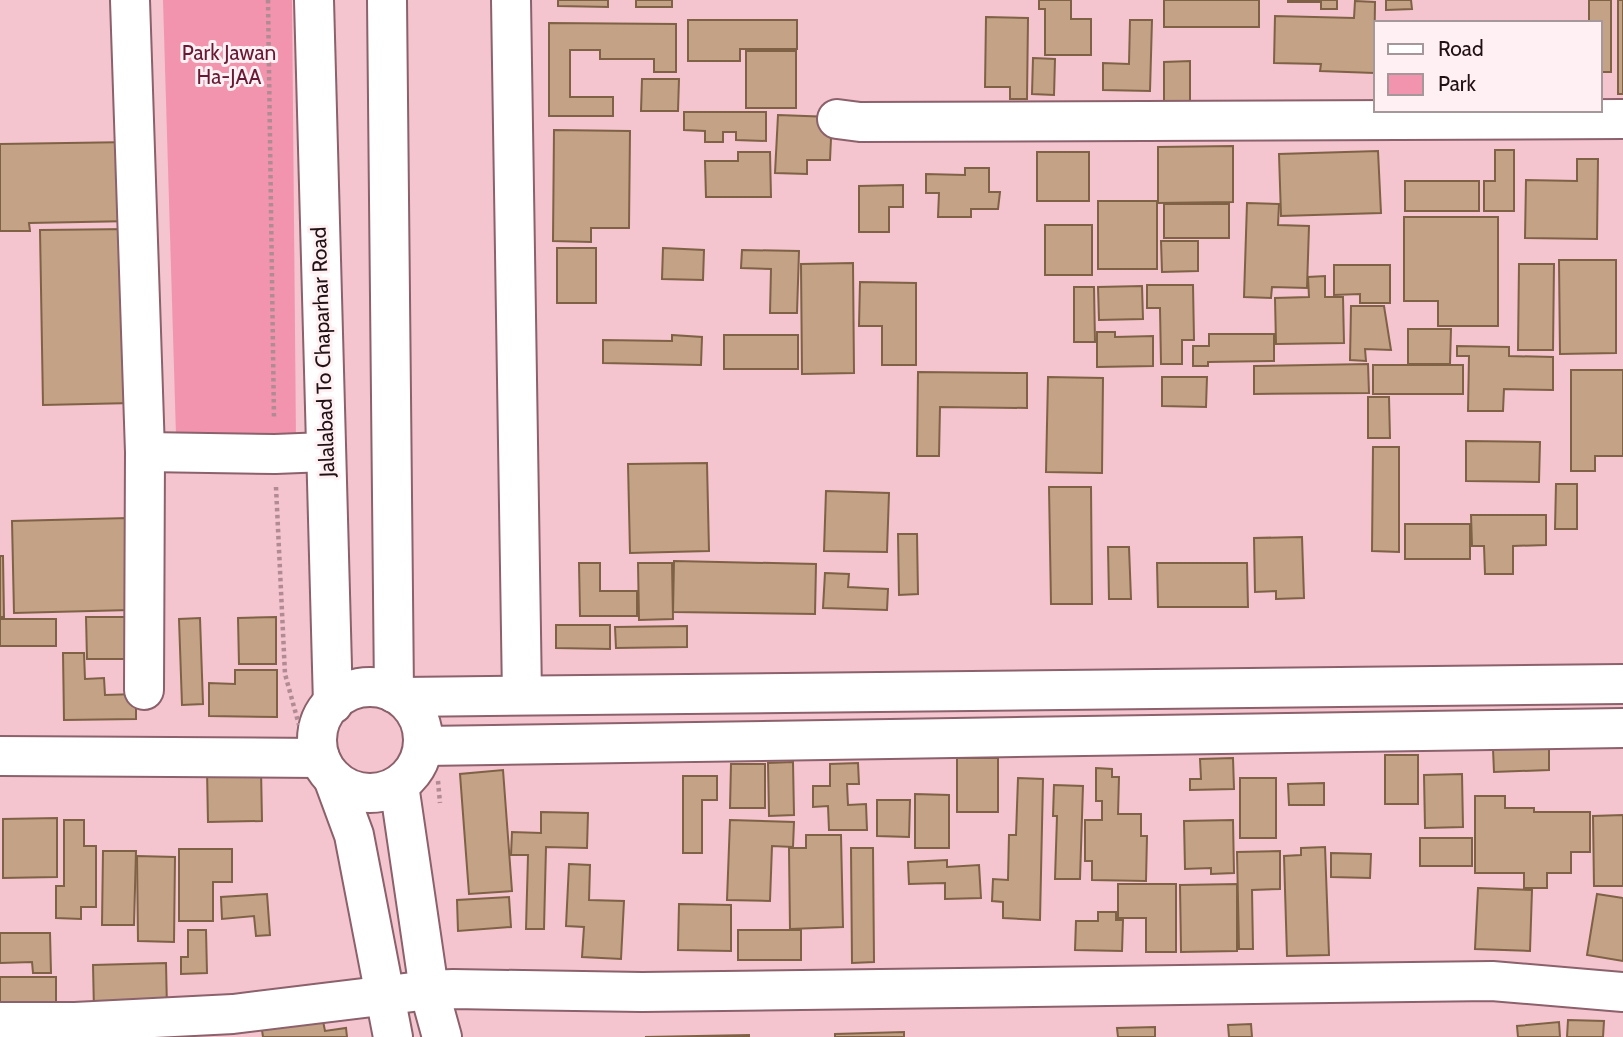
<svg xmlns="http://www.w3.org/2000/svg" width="1623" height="1037" font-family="Cabin,sans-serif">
<rect width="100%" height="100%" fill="#f4c4cf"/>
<polygon fill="#f294ad" points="163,0 292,0 296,442 176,435"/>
<g fill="#c3a285" stroke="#7f6145" stroke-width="2">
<polygon points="558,0 608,0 608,7 558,6"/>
<rect x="636" y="0" width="36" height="7"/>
<polygon points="1039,0 1071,0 1071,19 1091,19 1091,55 1045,55 1045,9 1039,9"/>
<rect x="1164" y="0" width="95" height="27"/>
<polygon points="1288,0 1337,0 1337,9 1321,9 1321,2 1288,2"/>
<polygon points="1386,0 1411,0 1412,9 1386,10"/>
<polygon points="1589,0 1611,0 1611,72 1600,72 1600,23 1589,23"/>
<rect x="1618" y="0" width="5" height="94"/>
<polygon points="1355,1 1375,2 1374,73 1320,71 1321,64 1274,63 1275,16 1354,18"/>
<polygon points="986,17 1028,18 1027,99 1010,99 1010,87 985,87"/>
<polygon points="688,20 797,20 797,49 740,49 740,61 688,61"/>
<polygon points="1130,20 1152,20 1150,91 1103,90 1103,63 1129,64"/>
<polygon points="549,23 676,24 676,72 654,72 654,59 600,59 600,50 570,50 570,97 613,97 613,116 549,116"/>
<rect x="746" y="51" width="50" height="57"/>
<polygon points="1033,58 1055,59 1054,95 1032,94"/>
<polygon points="1190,61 1190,103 1164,103 1164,62"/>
<polygon points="642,79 679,79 678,111 641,111"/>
<polygon points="684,112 766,112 766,141 736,140 736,132 723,132 723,142 705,142 705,131 684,130"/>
<polygon points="778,115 832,117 830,160 807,160 807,174 775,173"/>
<polygon points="554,130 630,131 629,228 591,228 591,242 553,241"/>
<polygon points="132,142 133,221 29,223 30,231 0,231 0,144"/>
<polygon points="1233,146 1233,202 1158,203 1158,147"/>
<polygon points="1495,150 1514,150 1514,211 1484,211 1484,181 1495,181"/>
<polygon points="1378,151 1381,213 1281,216 1279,154"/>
<polygon points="738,152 770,152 771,197 706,197 705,161 738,161"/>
<rect x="1037" y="152" width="52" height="49"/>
<polygon points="1577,159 1598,159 1597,239 1525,238 1526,180 1577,181"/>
<polygon points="965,168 989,168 989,192 1000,192 998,209 971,209 971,217 938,217 939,193 926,193 926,174 965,175"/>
<rect x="1405" y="181" width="74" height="30"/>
<polygon points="903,185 903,207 889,207 889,232 859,232 859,186"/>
<rect x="1098" y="201" width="59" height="68"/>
<polygon points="1247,203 1279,204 1278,225 1309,226 1307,288 1272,287 1271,298 1244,297"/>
<rect x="1164" y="204" width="65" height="34"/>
<polygon points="1404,217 1498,217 1498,326 1438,326 1438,301 1404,301"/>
<rect x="1045" y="225" width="47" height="50"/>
<polygon points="131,229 133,403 43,405 40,230"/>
<polygon points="1161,241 1198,241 1198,271 1162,272"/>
<rect x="557" y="248" width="39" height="55"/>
<polygon points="663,248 704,250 703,280 662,279"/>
<polygon points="742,250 799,251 797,313 770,313 771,269 741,268"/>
<polygon points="1559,260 1616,260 1616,353 1560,354"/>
<polygon points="853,263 854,373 802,374 801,264"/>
<polygon points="1519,264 1554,264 1553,350 1518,350"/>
<polygon points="1334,265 1390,265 1390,303 1360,303 1360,294 1334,295"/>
<polygon points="1325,276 1325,297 1343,297 1344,343 1276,344 1275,298 1309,297 1308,277"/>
<polygon points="860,282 916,283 916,365 882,365 882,326 859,326"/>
<polygon points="1147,285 1193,285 1194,340 1182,340 1182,364 1161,364 1160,308 1147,308"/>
<polygon points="1142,286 1143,319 1099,320 1098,287"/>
<polygon points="1074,287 1094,287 1095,342 1074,342"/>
<polygon points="1351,306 1384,306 1391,350 1365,349 1366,361 1350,360"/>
<polygon points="1408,329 1451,329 1450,364 1408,364"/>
<polygon points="1097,332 1115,332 1115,337 1153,336 1153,366 1097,367"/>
<polygon points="1209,334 1274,334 1274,361 1208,362 1208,366 1193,366 1193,346 1209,346"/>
<polygon points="672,335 702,337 701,365 603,363 603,340 672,341"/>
<rect x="724" y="335" width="74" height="34"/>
<polygon points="1457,346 1509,347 1509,356 1553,357 1553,390 1504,389 1503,411 1468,411 1469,356 1457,356"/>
<polygon points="1368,364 1369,393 1254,394 1254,366"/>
<rect x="1373" y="365" width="90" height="29"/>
<polygon points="1571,370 1623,370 1623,456 1595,456 1595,471 1571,471"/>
<polygon points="918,372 1027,373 1027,408 940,407 939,456 917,456"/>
<polygon points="1048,377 1103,378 1102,473 1046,472"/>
<polygon points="1162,377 1207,377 1206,407 1162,406"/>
<polygon points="1368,397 1389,397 1390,438 1368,438"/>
<polygon points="1466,441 1540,442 1539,482 1466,481"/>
<polygon points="1373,447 1399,447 1399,552 1372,551"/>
<polygon points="707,463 709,551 630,553 628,464"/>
<polygon points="1556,484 1577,484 1577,529 1555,529"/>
<polygon points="1049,487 1091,487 1092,604 1051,604"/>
<polygon points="826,491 889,493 887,552 824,551"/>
<polygon points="1471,515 1546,515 1546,545 1513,546 1513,574 1485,574 1484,546 1472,546"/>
<polygon points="128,518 130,610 14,613 12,521"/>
<rect x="1405" y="524" width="65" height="35"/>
<polygon points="898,534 917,534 918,594 899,595"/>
<polygon points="1302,537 1304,598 1276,599 1276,591 1255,592 1254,538"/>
<polygon points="1108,547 1129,547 1131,599 1109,599"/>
<polygon points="0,556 3,556 4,617 0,617"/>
<polygon points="674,561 816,564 815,614 673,612"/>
<polygon points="579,563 600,563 600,591 637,591 637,616 580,616"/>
<polygon points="638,563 672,563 673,619 639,620"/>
<polygon points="1157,563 1247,563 1248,607 1158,607"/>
<polygon points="825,573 849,574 848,587 888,589 887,610 823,608"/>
<polygon points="86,617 134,617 134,659 87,659"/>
<polygon points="276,617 276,664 239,664 238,618"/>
<polygon points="200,618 203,704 182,705 179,619"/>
<rect x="0" y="619" width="56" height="27"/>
<polygon points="556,625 610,625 610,649 556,648"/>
<polygon points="687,626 687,647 616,648 615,627"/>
<polygon points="63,653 84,653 85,679 104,678 105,695 136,694 136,719 64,720"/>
<polygon points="235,670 277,670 277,717 209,716 209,683 235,684"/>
<polygon points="1549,748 1549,770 1494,772 1493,749"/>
<rect x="1385" y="755" width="33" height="49"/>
<rect x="957" y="758" width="41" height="54"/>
<polygon points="1233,758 1234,789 1190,790 1190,779 1201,779 1200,759"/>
<polygon points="793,762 794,815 769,816 768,763"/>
<polygon points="858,763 859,784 847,784 848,805 866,804 867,830 829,830 828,806 813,807 813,786 830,786 830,764"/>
<polygon points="731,764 765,764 765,808 730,808"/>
<polygon points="1096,768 1112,769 1112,777 1119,777 1118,814 1141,814 1141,836 1147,836 1146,881 1092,880 1092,861 1085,861 1085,820 1102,820 1102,801 1096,801"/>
<polygon points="261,769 262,821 208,822 207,770"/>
<polygon points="503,770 512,891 469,894 460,774"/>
<polygon points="1462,774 1463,827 1425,828 1424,775"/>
<polygon points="683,776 717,776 717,800 702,800 702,853 683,853"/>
<polygon points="1018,778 1043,779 1040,920 1003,918 1003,902 992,901 993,879 1008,880 1009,835 1016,835"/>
<rect x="1240" y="778" width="36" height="60"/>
<polygon points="1324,783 1324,805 1289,805 1288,784"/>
<polygon points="1054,785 1083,786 1080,879 1055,879 1057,816 1053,816"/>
<polygon points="915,794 949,795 949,848 915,848"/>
<polygon points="1475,796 1505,796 1505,808 1534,808 1534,812 1590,812 1590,852 1571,852 1571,873 1547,873 1547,888 1524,888 1524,873 1475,873"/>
<polygon points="877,800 910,800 909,837 877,836"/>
<polygon points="541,812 588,813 587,848 546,847 544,929 526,929 528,855 511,855 512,832 541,833"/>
<polygon points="1623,815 1623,886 1594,886 1593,816"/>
<polygon points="57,818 57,877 3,878 3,819"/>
<polygon points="64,820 84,820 84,846 96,846 96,907 81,907 81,919 56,918 56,886 64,886"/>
<polygon points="730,820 794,822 793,847 772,846 770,901 727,900"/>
<polygon points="1233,820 1234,873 1211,874 1211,868 1185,869 1184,821"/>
<polygon points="806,835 841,835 843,927 790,929 789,848 806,848"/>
<rect x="1420" y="838" width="52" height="28"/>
<polygon points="1325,847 1329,955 1287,956 1284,856 1301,855 1301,848"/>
<polygon points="851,848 873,848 874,962 852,963"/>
<polygon points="179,849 232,849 232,882 213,882 213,921 179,921"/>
<polygon points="103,851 136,851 134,925 102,925"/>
<polygon points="1280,851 1280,889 1252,890 1253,949 1239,949 1237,852"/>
<polygon points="1331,853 1371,854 1370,878 1331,877"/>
<polygon points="137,856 175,857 174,942 138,941"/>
<polygon points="947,860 947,867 979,865 981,898 945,899 945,883 909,884 908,862"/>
<polygon points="569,864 590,865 589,900 624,901 621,959 582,957 584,927 566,926"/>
<polygon points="1118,884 1176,884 1176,952 1146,952 1146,918 1118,918"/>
<polygon points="1237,884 1237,951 1181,952 1180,885"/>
<polygon points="1478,888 1532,890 1530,951 1475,949"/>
<polygon points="267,894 270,935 256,936 254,916 222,919 221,897"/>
<polygon points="1597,894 1623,898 1623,961 1587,955"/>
<polygon points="509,897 511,927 458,931 457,900"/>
<polygon points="679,904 731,905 731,951 678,950"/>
<polygon points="1098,912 1116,912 1116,920 1123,920 1122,951 1075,950 1076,921 1098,921"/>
<polygon points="188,930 206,930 207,973 181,974 181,957 188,957"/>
<rect x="738" y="930" width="63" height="30"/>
<polygon points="0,933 50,933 51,973 33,973 32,962 0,963"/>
<polygon points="166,963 167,1009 94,1011 93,965"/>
<polygon points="0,977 56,977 56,1012 0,1013"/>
<polygon points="1568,1020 1604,1021 1603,1037 1567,1037"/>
<polygon points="323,1021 325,1031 346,1028 347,1037 263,1037 262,1030"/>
<polygon points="1559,1022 1560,1037 1518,1037 1517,1026"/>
<polygon points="1251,1024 1252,1037 1229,1037 1228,1025"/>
<polygon points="1155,1027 1155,1037 1118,1037 1117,1028"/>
<polygon points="904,1032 904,1037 835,1037 835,1034"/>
<polygon points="749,1035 749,1037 645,1037"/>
</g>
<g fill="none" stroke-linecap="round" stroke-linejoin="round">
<g stroke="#8b616b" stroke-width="42">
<g id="street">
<polyline points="130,0 145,452 144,690"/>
<polyline points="511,0 522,695"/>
<polyline points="837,119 860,122 1623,119"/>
<polyline points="145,452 275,454 326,452"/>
<polyline points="0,756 320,758"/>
<polyline points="0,1022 75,1022 233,1014 429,990 453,989 642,992 1492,981 1623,992"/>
</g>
</g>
<g stroke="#8b616b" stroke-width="42">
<g id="secondary">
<polyline points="402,697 1623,684"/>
<polyline points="424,746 1623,728"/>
</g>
</g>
<g stroke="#8b616b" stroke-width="42">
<g id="primary">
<polyline points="314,0 333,704"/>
<polyline points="387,0 394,693"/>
<circle cx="370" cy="740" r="53"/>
<polyline points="333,778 354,835 393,1037"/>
<polyline points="399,785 429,990 442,1037"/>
</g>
</g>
<g stroke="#b18b94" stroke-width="4.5" stroke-dasharray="3.5 3.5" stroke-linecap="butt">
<polyline points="268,0 274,419"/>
<polyline points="276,487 285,674 299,725"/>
<polyline points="438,781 440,803"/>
</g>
<use href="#street" stroke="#fff" stroke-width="38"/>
<use href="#secondary" stroke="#fff" stroke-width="38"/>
<use href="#primary" stroke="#fff" stroke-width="38"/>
</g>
<g text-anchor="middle" stroke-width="6" stroke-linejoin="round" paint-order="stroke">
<g font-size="21" fill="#681936" stroke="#fff0f3">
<text x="229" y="60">Park Jawan<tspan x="229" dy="24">Ha-JAA</tspan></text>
</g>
<g font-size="21" fill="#211115" stroke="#fff0f3">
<text transform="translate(323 352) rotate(-92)" y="7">Jalalabad To Chaparhar Road</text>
</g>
</g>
<rect x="1374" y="21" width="228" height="91" fill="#fff0f3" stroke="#a6979a" stroke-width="2"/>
<rect x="1388" y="44" width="35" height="10" fill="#ffffff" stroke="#a6979a" stroke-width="2"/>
<text x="1438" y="56" font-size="21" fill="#211115">Road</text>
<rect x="1388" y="74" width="35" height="21" fill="#f294ad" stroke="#a6979a" stroke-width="2"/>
<text x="1438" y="91" font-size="21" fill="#211115">Park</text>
</svg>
